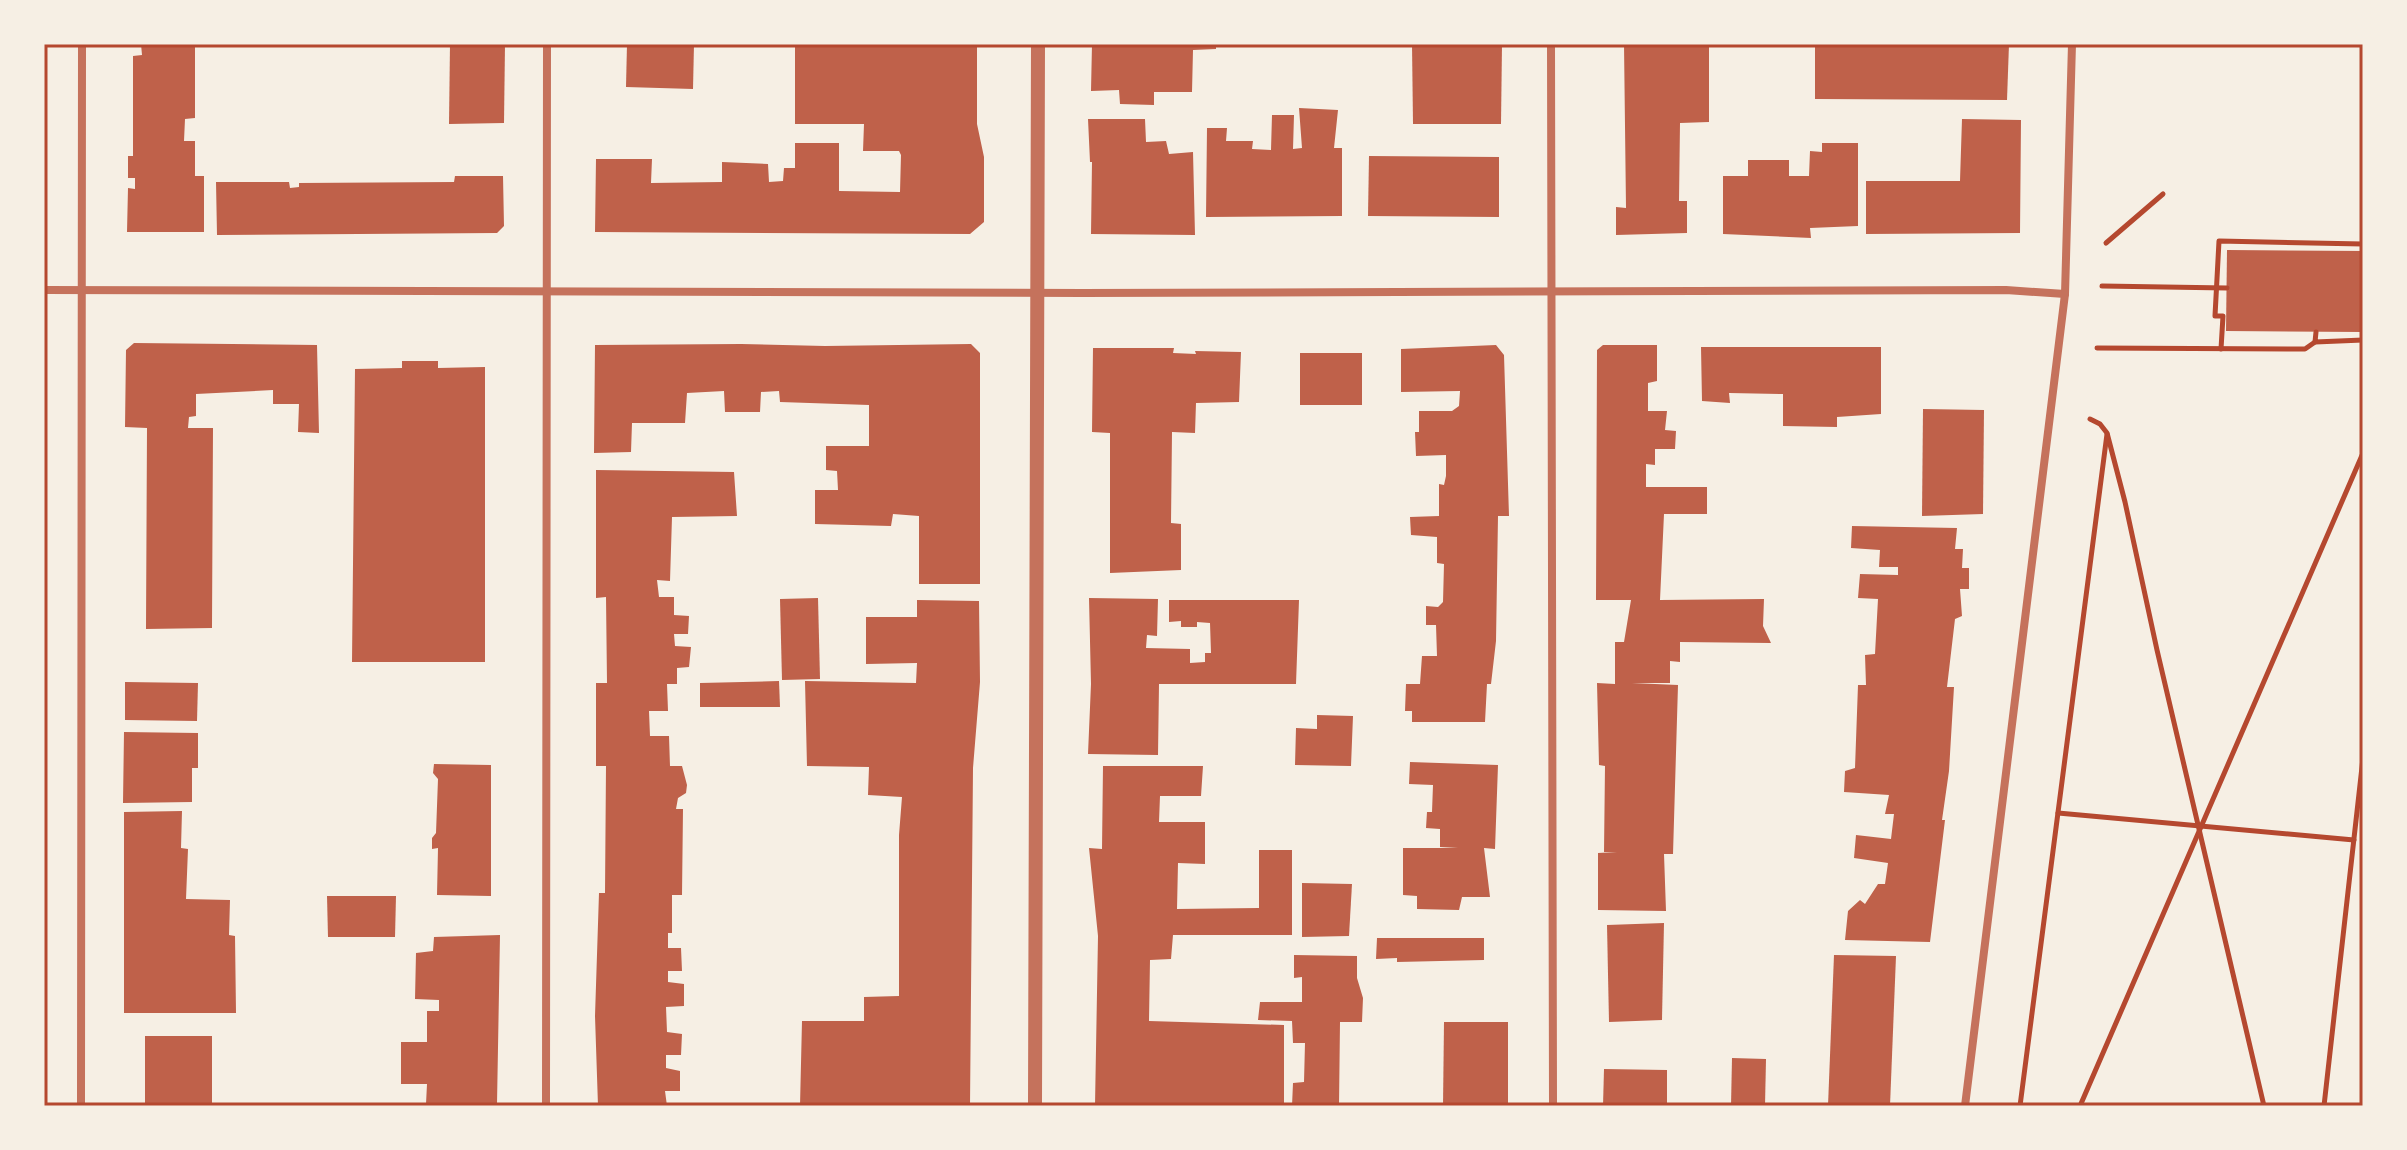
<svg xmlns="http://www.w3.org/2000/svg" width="2407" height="1150" font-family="'Archivo Narrow',sans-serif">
<rect width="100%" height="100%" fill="#f6efe4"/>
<g fill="#bf614a">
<polygon points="141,44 195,44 195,118 185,119 184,141 195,141 195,176 204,176 204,232 127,232 128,188 135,189 135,178 128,178 128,156 133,156 133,56 142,55"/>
<polygon points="450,44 505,44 504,123 449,124"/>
<polygon points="627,44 694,44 693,89 626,87"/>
<polygon points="795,44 977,44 977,124 984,157 984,222 970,234 595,232 596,159 652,159 651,183 722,182 722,162 768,164 769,182 783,181 784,168 795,168 795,143 839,143 839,191 900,192 901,155 899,151 863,151 864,124 795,124"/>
<polygon points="1092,44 1216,44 1216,49 1193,50 1192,92 1154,92 1154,105 1120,104 1119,90 1091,91"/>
<polygon points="1412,44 1502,44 1501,124 1413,124"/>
<polygon points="1624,44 1709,44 1709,122 1680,123 1679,201 1687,201 1687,233 1616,235 1616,207 1626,208"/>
<polygon points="1815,44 2009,44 2007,100 1815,99"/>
<polygon points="1299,108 1338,110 1334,148 1342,148 1342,216 1206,217 1207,128 1227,128 1226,141 1253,141 1252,149 1271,150 1272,115 1294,115 1293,149 1302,148"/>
<polygon points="1088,119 1145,119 1146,142 1166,141 1169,154 1193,152 1195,235 1091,234 1092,162 1090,162"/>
<polygon points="1962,119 2021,120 2020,233 1866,234 1866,181 1960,181"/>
<polygon points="1822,143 1858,143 1858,226 1810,228 1811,238 1723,234 1723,176 1748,176 1748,160 1789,160 1789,176 1809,176 1810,151 1822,152"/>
<polygon points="1369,156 1499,157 1499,217 1368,216"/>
<polygon points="455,176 503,176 504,226 497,233 217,235 216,182 289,182 290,188 299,187 299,183 454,182"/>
<polygon points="2227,250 2363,251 2363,332 2226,331"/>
<polygon points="134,343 317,345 319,433 298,432 299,404 273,404 273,390 196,394 196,416 189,417 188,428 213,428 212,628 146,629 147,428 125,427 126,350"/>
<polygon points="741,344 825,346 971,344 980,353 980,584 919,584 919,516 893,514 891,526 815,524 815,490 838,490 837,471 826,470 826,446 869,446 869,405 780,402 779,391 761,392 760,412 725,412 724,391 687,393 685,423 632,423 631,452 594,453 595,345"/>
<polygon points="1496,345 1504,355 1509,516 1498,516 1496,641 1491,684 1487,684 1485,722 1412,722 1412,711 1405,711 1406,684 1420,684 1422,656 1437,656 1436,625 1426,625 1426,606 1438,607 1443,602 1444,564 1437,563 1437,537 1411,535 1410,517 1439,516 1439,484 1444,485 1446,476 1446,455 1416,456 1415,432 1419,432 1419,411 1452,411 1459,406 1460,391 1401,392 1401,349"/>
<polygon points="1603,345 1657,345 1657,381 1648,383 1648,411 1667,411 1665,430 1676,431 1675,449 1655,449 1655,465 1646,464 1646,487 1707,487 1707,514 1664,514 1660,600 1764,599 1763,626 1771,643 1680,642 1680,662 1670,661 1670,683 1632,683 1678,685 1673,854 1664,854 1666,911 1598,910 1598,853 1617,852 1604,852 1605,766 1599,765 1597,683 1615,684 1615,642 1624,642 1631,600 1596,600 1597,350"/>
<polygon points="1701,347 1881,347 1881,414 1837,417 1837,427 1783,426 1783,394 1729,393 1730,403 1702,401"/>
<polygon points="1093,348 1174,348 1173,353 1196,354 1195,351 1241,352 1239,402 1196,403 1195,433 1172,432 1171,523 1181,524 1181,570 1110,573 1110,433 1092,432"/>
<rect x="1300" y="353" width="62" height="52"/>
<polygon points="402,361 438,361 438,368 485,367 485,662 352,662 355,369 402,368"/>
<polygon points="1923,409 1984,410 1983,514 1922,516"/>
<polygon points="596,470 734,472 737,516 672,517 670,581 657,580 659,597 674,597 674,615 689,616 688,634 674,634 675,646 691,647 689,667 677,668 677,684 667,684 668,711 649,711 650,736 669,736 670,766 682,766 687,785 686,793 678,798 676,809 683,809 682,895 672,895 672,933 668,933 668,948 681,948 682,971 668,971 668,982 684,984 684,1006 666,1007 667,1032 682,1034 681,1055 666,1055 666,1068 680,1071 680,1091 665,1091 667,1106 598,1106 595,1016 599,893 605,893 606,766 596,766 596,683 607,683 606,597 596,598"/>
<polygon points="1852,526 1957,528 1955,549 1963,549 1962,568 1969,568 1969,589 1960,589 1962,616 1955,619 1947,687 1954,687 1949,771 1942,820 1945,820 1930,942 1845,940 1848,911 1860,900 1865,904 1878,884 1885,884 1888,863 1854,858 1856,835 1891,839 1894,814 1885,814 1889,795 1844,792 1845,771 1855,768 1858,685 1866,685 1865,655 1875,654 1878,599 1858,598 1860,574 1898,575 1898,567 1879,567 1880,550 1851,548"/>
<polygon points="818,598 820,679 782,680 780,599"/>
<polygon points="1089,598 1158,599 1157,636 1147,635 1146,648 1190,649 1190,663 1205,662 1205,653 1211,653 1210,623 1197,622 1197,627 1181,627 1181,621 1169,622 1169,600 1299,600 1296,684 1159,684 1158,755 1088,754 1091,684"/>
<polygon points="917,600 979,601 980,682 973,768 970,1106 800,1106 802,1021 864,1021 864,997 899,996 899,835 902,797 868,795 869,767 807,766 805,681 916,683 917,663 866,664 866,617 917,617"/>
<polygon points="779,681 780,707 700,707 700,683"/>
<polygon points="125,682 198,683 197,721 125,720"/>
<polygon points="1317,715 1353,716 1351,766 1295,765 1296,728 1317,729"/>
<polygon points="124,732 198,733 198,768 192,768 192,802 123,803"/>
<polygon points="1410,762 1498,765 1495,849 1484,848 1490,897 1462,897 1459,910 1417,909 1417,896 1403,895 1403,848 1458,848 1440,847 1440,829 1426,828 1427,812 1432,812 1433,785 1409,784"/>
<polygon points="434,764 491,765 491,896 437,895 438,848 432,849 432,838 436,833 438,779 433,773"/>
<polygon points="1103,766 1203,766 1201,796 1160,796 1159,822 1205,822 1205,864 1178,863 1177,909 1259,908 1259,850 1292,850 1292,935 1173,935 1171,959 1150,960 1149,1021 1284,1025 1284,1106 1095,1106 1098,936 1089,848 1102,849"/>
<polygon points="182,811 181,848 188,849 186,899 230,900 229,935 235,936 236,1013 124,1013 124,812"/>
<polygon points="1302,883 1352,884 1349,936 1302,937"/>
<polygon points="327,896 396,896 395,937 328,937"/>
<polygon points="1664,923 1662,1020 1609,1022 1607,925"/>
<polygon points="500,935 497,1104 426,1104 427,1084 401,1084 401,1042 427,1042 427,1011 439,1011 439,1000 415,999 416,953 433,951 434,937"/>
<polygon points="1377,938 1484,938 1484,960 1397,962 1397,958 1376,959"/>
<polygon points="1294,955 1357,956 1357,978 1363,998 1362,1022 1340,1022 1339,1106 1292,1106 1293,1083 1304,1082 1305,1043 1293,1043 1292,1021 1258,1020 1260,1002 1302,1002 1302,977 1294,978"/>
<polygon points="1834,955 1896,956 1890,1106 1828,1106"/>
<polygon points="1444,1022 1508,1022 1508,1105 1443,1106"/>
<rect x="145" y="1036" width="67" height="70"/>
<polygon points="1732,1058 1766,1059 1765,1106 1731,1106"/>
<polygon points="1604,1069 1667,1070 1667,1106 1603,1106"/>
</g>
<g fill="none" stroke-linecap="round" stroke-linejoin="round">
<g stroke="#b5482f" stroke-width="5">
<polyline points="2106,243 2163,194"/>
<polyline points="2102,286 2227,288"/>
<polyline points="2316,332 2315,342 2363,340"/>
<polyline points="2097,348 2305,349 2315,342"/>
<polyline points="2221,349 2223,316 2215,316 2219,241 2363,244"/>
<polyline points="2090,419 2100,424 2107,433 2125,502 2157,650 2264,1106"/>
<polyline points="2058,813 2354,840"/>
<polyline points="2020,1106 2107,434"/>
<polyline points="2080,1106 2363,453"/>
<polyline points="2324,1106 2363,758"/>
</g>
<g stroke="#c5725c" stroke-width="8">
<polyline points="1551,44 1553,1106"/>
<polyline points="44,290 1082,293 2006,290 2065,294"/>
<polyline points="81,1106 82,44"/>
<polyline points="546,1106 547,44"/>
<polyline points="1965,1106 2065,294 2072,44"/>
</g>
<polyline stroke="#c5725c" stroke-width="14" points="1035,1106 1038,44"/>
</g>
<rect width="2407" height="1150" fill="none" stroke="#f6efe4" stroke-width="92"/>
<rect x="46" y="46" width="2315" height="1058" fill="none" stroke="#b5482f" stroke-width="3"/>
</svg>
